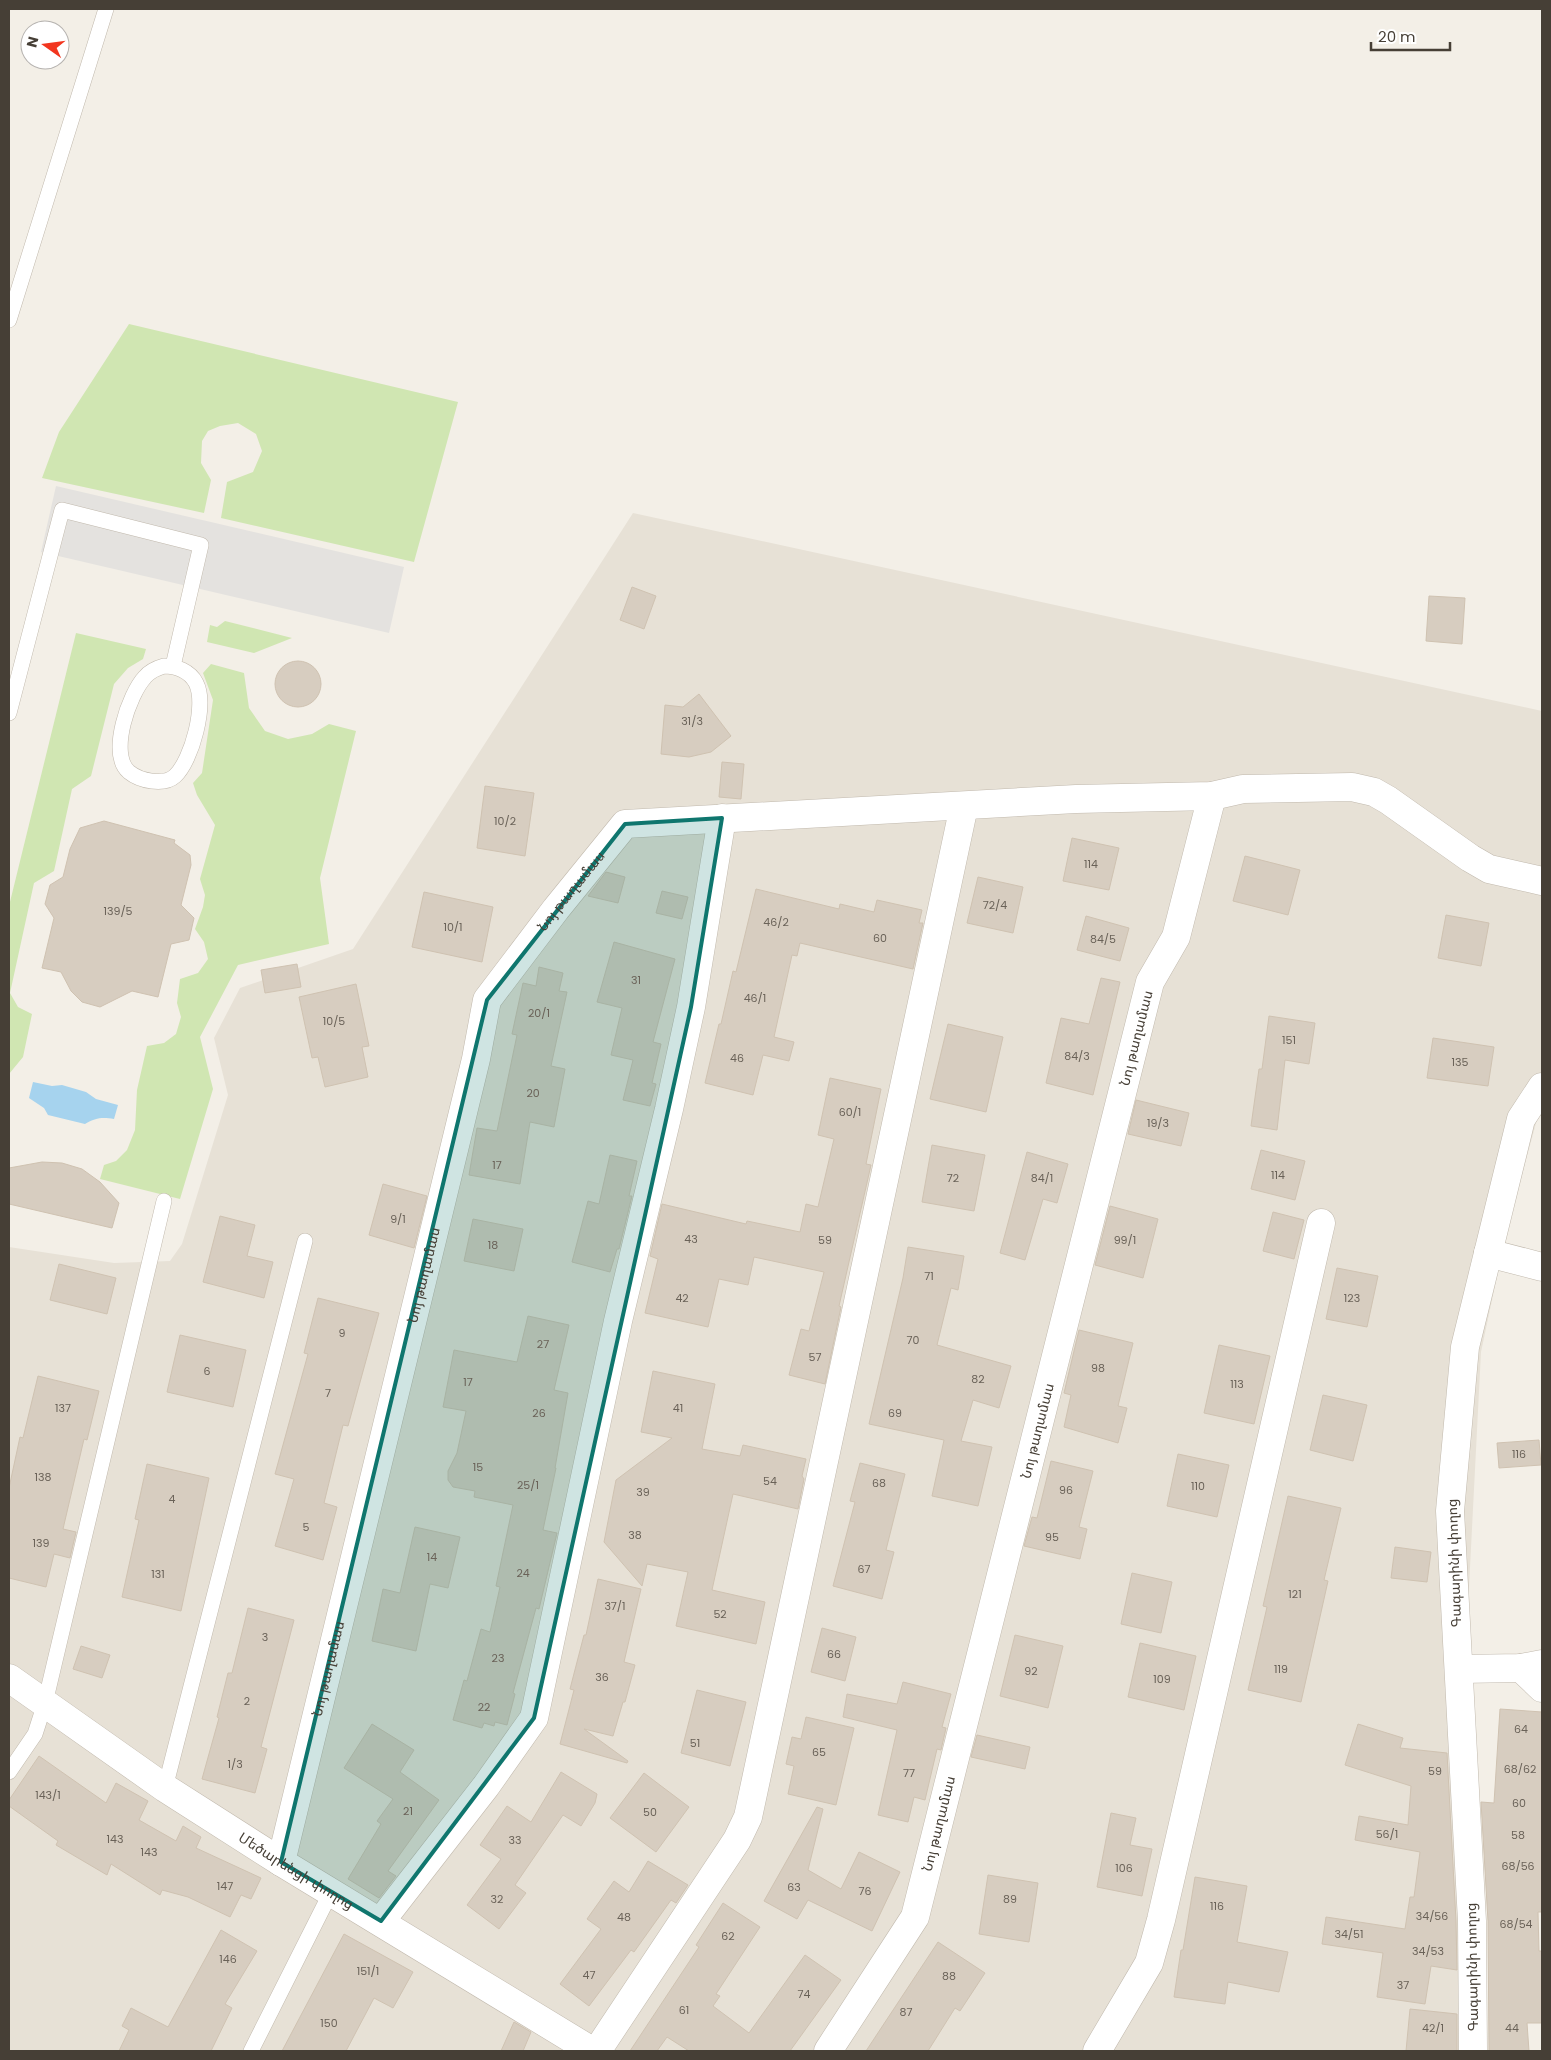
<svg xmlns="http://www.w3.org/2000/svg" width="1551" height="2060" font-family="Poppins,'Noto Sans Armenian',sans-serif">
<rect width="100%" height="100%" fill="#f3efe7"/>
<polygon fill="#e7e1d6" points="633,513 1542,711 1542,1101 1506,1234 1481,1352 1464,1685 1462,2051 9,2051 9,1247 114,1263 170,1261 182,1244 228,1095 214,1038 240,988 353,949"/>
<g fill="#d0e6b2">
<polygon points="129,324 458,402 414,562 221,518 227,482 253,472 262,451 256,434 238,423 220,426 208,431 202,441 201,463 211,480 204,513 42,478 59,432"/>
<polygon points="225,621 292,638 254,653 207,642 210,625 217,627"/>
<polygon points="76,633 146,649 143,659 128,668 114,684 91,776 72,789 54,871 34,883 10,993 18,1007 32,1014 23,1057 9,1074 9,906"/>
<polygon points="211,664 244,673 249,708 265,731 288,739 312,734 329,724 356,731 320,878 329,944 238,965 200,1037 213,1089 180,1199 100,1179 104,1165 116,1161 127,1150 135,1130 137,1090 147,1046 164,1043 176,1034 181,1017 177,1003 180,979 198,973 208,959 204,942 195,929 203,907 205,895 200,879 215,825 197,795 193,783 202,773 213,700 203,673"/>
</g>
<polygon fill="#e4e2df" points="56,486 404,567 389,633 41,552"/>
<path fill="#a6d3ee" d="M33 1082 52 1086 62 1085 86 1092 96 1099 118 1105 114 1119C102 1117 95 1118 85 1124L48 1115 44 1108 29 1098Z"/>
<g fill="#d7cdc0" stroke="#cfc2b1">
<polygon points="632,587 656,596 644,629 620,620"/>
<polygon points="1429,596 1465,598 1462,644 1426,641"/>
<circle cx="298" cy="684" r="23"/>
<polygon points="699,694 731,736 711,752 689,757 661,754 665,705 683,707"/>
<polygon points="722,762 744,764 741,799 719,797"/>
<polygon points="485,786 534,793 525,856 477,848"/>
<polygon points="104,821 175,840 174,843 190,855 191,865 181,905 194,918 189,940 171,944 158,997 132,991 100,1007 82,1002 71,991 61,972 42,968 54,918 45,904 50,885 63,877 70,849 80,828"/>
<polygon points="1072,838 1119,848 1109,890 1063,881"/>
<polygon points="1245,856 1300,870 1288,915 1233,901"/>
<polygon points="606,872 625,877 618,903 588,896"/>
<polygon points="978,877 1023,887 1013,933 967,923"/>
<polygon points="756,889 839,909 840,904 874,912 877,900 922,910 919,923 923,923 913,969 800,943 797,956 792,955 774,1037 794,1042 789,1061 763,1055 753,1095 705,1083 719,1024 721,1024 733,971 736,972"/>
<polygon points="662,891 688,897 682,919 656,913"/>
<polygon points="424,892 493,907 482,962 412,947"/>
<polygon points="1446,915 1489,923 1481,966 1438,958"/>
<polygon points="1086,916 1129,928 1120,961 1077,950"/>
<polygon points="614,942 675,959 653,1042 661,1044 652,1083 656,1084 650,1106 623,1100 633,1060 611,1055 622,1008 597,1002"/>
<polygon points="297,964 301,987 265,993 261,970"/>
<polygon points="539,967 563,973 559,991 567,992 551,1066 565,1069 554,1127 530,1122 520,1184 469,1175 477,1128 497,1131 517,1035 512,1034 523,983 536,986"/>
<polygon points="1101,978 1120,982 1093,1095 1046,1083 1061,1018 1089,1024"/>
<polygon points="356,984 369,1046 362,1047 368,1077 325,1087 318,1057 312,1058 299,997"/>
<polygon points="1269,1016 1315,1023 1309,1064 1285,1060 1277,1130 1251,1126 1259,1069 1262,1069"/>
<polygon points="948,1024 1003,1037 986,1112 930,1099"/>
<polygon points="1433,1038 1494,1047 1488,1086 1427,1078"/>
<polygon points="830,1078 881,1089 866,1164 871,1165 839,1306 841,1307 825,1384 789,1375 801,1329 809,1331 824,1272 754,1257 748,1285 719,1279 708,1327 645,1313 658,1259 650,1256 662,1204 746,1224 747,1221 800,1232 806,1204 818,1207 834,1139 818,1135"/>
<polygon points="1136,1100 1189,1113 1181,1146 1128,1134"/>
<polygon points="932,1145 985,1155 974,1211 922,1202"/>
<polygon points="1261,1150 1305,1161 1295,1200 1251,1189"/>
<polygon points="1027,1152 1068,1164 1057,1203 1043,1199 1025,1260 1000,1253"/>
<polygon points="610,1155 637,1161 629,1196 632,1196 619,1249 617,1249 610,1272 572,1262 588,1201 599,1204"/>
<polygon points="42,1162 62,1163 82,1169 100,1182 119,1203 112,1228 9,1204 9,1168"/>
<polygon points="383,1184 427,1196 414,1248 369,1235"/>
<polygon points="1110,1206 1158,1219 1143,1278 1095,1265"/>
<polygon points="1273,1212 1304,1220 1294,1259 1263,1251"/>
<polygon points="220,1216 255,1225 247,1256 273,1262 264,1298 203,1282"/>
<polygon points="473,1219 523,1229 514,1271 464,1261"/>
<polygon points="908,1247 964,1256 958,1290 951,1288 937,1345 1011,1366 999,1408 973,1400 961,1441 992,1447 978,1506 932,1496 944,1440 869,1424 903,1278"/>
<polygon points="59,1264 116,1278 107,1314 50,1300"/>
<polygon points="1337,1268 1378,1276 1367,1327 1326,1319"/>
<polygon points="318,1298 379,1313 348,1426 343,1425 324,1503 337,1507 323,1560 275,1546 294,1479 275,1474 308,1354 304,1353"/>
<polygon points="528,1316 569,1325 554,1390 568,1393 555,1468 556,1468 543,1530 557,1533 539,1609 536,1608 513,1693 515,1694 507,1725 495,1722 494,1726 484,1723 482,1728 453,1720 464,1680 467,1681 481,1629 490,1632 500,1587 496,1586 513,1505 474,1497 475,1491 453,1487 448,1480 448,1471 457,1453 466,1411 443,1407 454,1350 517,1362"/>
<polygon points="1079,1330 1133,1343 1118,1406 1127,1408 1118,1443 1064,1427 1071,1395 1064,1393"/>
<polygon points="180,1335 246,1350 233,1407 167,1392"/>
<polygon points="1219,1345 1270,1356 1254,1424 1204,1413"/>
<polygon points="653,1371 715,1384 702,1449 740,1456 743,1445 806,1459 802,1476 804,1479 798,1509 733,1494 712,1590 765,1602 756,1644 676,1626 688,1572 647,1564 642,1586 604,1542 616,1480 672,1438 641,1432"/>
<polygon points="38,1376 99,1391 87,1440 84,1439 63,1529 76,1532 70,1558 54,1554 46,1587 9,1578 9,1488 20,1437 23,1438"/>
<polygon points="1323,1395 1367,1405 1353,1461 1310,1450"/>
<polygon points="1539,1440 1541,1465 1499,1468 1497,1443"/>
<polygon points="1178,1454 1229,1465 1217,1517 1167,1506"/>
<polygon points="1051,1461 1093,1471 1079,1527 1087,1529 1080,1559 1024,1546 1032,1517 1037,1518"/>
<polygon points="860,1463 905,1474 886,1550 894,1552 882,1599 833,1586 855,1502 850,1501"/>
<polygon points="147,1464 209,1478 181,1611 122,1597 139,1520 135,1519"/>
<polygon points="1288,1496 1341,1508 1324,1580 1328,1581 1301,1702 1248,1690 1267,1607 1263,1606"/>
<polygon points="415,1527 460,1537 448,1588 430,1584 416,1651 372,1641 383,1589 400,1593"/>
<polygon points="1395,1547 1431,1552 1427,1582 1391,1578"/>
<polygon points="1132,1573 1172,1582 1161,1633 1121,1624"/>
<polygon points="598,1579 641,1589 624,1662 635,1665 625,1702 623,1702 613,1736 584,1729 628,1761 627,1763 560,1744 574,1690 570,1689 584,1635 586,1635"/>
<polygon points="248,1608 294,1620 261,1747 267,1749 255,1793 202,1779 219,1718 217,1717 228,1673 232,1673"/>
<polygon points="822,1628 856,1637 845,1681 811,1672"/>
<polygon points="1015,1635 1063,1646 1048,1708 1000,1696"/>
<polygon points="1140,1643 1196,1656 1184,1710 1128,1697"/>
<polygon points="81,1646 110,1655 102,1678 73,1669"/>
<polygon points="903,1682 951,1694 942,1727 946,1728 941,1750 937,1749 925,1800 914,1797 908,1822 878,1815 897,1730 843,1717 847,1694 897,1704"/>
<polygon points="697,1690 746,1702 730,1766 681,1753"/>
<polygon points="1500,1709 1542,1712 1542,1912 1538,1912 1539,1951 1542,1951 1542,2023 1527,2023 1529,2051 1489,2051 1488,1921 1481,1802 1494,1803"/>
<polygon points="806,1717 854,1728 836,1805 788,1794 794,1766 786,1764 792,1737 801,1739"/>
<polygon points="372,1724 414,1750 400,1772 439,1800 388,1871 396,1876 379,1898 348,1879 381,1824 377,1821 393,1799 344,1768"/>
<polygon points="1358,1724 1403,1738 1400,1748 1447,1753 1456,1921 1457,1970 1431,1966 1425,2004 1377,1997 1383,1953 1322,1944 1326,1917 1405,1929 1410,1897 1414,1897 1420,1852 1355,1840 1359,1816 1408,1825 1411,1786 1345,1765"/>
<polygon points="977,1735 1030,1747 1025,1769 971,1757"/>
<polygon points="39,1756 106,1803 116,1783 148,1801 139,1820 176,1841 183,1826 201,1837 196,1848 261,1878 251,1899 241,1895 230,1917 188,1897 162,1890 160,1895 111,1864 107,1875 56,1845 58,1841 9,1806 9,1800"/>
<polygon points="561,1772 597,1794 595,1803 581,1826 563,1815 515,1885 526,1893 499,1929 467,1905 501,1859 480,1845 507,1806 531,1822"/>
<polygon points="644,1773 689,1807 656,1852 610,1818"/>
<polygon points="817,1807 823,1809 808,1870 841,1889 859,1852 900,1872 872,1931 808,1900 797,1919 764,1901"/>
<polygon points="1111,1813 1136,1818 1130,1845 1152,1849 1142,1896 1097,1887"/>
<polygon points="648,1861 688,1885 676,1903 671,1900 634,1952 631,1950 589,2006 560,1984 601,1929 587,1919 614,1881 629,1892"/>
<polygon points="988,1875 1038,1883 1029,1942 979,1934"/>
<polygon points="1195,1877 1247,1886 1237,1942 1288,1952 1279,1992 1228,1982 1225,2004 1174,1997 1181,1950 1183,1950"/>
<polygon points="723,1903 760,1927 716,1994 720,1996 713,2006 749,2033 805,1955 841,1980 790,2051 689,2051 667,2037 657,2051 630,2051 699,1947 696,1945"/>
<polygon points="221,1930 257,1951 225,2004 232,2008 211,2051 119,2051 129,2030 122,2026 131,2008 168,2027"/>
<polygon points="344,1934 413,1972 393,2008 374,1998 346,2051 282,2051"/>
<polygon points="938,1942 985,1973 960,2011 955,2008 928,2051 866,2051"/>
<polygon points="1410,2009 1457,2014 1457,2051 1406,2051"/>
<polygon points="514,2022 531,2032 523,2051 501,2051"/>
</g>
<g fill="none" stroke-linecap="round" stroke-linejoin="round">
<g stroke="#c1b9ad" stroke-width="16">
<g id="service">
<polyline points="9,320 106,9"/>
<path d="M164 666C176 666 190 671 196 683 207 704 192 760 175 776 164 786 140 781 129 772 108 754 129 694 145 677 150 671 157 668 164 666Z"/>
<polyline points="9,713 62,510 201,545 173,666"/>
<polyline points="9,1772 35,1734 45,1703 164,1201"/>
<polyline points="165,1788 305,1241"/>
<polyline points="251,2051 331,1892"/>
</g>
</g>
<g stroke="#c1b9ad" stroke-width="29">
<g id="minor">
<polyline points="1488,1253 1542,1267"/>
<polyline points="1521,1668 1542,1688"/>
<polyline points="1459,1669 1521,1668 1542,1664"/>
<path id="s1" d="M281 1862 476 1059 487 1000 556 909 625 824 1076 799 1212 796 1243 789 1352 787 1374 792 1388 800 1470 858 1489 869 1542 881"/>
<polyline points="381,1921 486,1786 534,1718 618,1321 669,1109 691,1007 722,818"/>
<polyline points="597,2051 737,1840 748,1817 964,806"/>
<path id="s2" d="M828 2051 915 1917 1150 982 1176 937 1212 796"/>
<polyline points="1097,2051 1149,1963 1161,1920 1321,1223"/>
<polyline points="1473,2051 1472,1921 1450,1511 1465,1347 1521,1119 1542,1087"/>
</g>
</g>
<g stroke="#c1b9ad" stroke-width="29">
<g id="tertiary">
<path id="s3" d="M9 1678 165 1788 281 1862 592 2051"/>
</g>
</g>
<use href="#service" stroke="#fff" stroke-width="15"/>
<use href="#minor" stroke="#fff" stroke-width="28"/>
<use href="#tertiary" stroke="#fff" stroke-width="28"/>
</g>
<path fill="#0f766e" fill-opacity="0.2" stroke="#0f766e" stroke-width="4" stroke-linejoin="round" d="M722 818 691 1007 534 1718 381 1921 281 1862 487 1000 625 824Z"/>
<g text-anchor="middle" stroke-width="4.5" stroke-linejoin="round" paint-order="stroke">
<g font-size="11" fill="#6a6258">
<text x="692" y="725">31/3</text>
<text x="505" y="825">10/2</text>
<text x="1091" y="868">114</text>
<text x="995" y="909">72/4</text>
<text x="118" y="915">139/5</text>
<text x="776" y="926">46/2</text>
<text x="453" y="931">10/1</text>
<text x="880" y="942">60</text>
<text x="1103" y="943">84/5</text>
<text x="636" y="984">31</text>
<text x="755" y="1002">46/1</text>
<text x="539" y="1017">20/1</text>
<text x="334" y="1025">10/5</text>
<text x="1289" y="1044">151</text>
<text x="1077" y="1060">84/3</text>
<text x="737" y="1062">46</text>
<text x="1460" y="1066">135</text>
<text x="533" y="1097">20</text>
<text x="850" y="1116">60/1</text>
<text x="1158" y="1127">19/3</text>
<text x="497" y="1169">17</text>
<text x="1278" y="1179">114</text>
<text x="953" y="1182">72</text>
<text x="1042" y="1182">84/1</text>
<text x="398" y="1223">9/1</text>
<text x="691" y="1243">43</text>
<text x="825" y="1244">59</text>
<text x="1125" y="1244">99/1</text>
<text x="493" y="1249">18</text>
<text x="929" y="1280">71</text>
<text x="682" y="1302">42</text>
<text x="1352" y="1302">123</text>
<text x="342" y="1337">9</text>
<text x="913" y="1344">70</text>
<text x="543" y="1348">27</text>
<text x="815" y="1361">57</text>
<text x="1098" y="1372">98</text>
<text x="207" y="1375">6</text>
<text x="978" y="1383">82</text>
<text x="468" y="1386">17</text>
<text x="1237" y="1388">113</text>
<text x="328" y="1397">7</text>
<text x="63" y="1412">137</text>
<text x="678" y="1412">41</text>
<text x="539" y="1417">26</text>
<text x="895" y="1417">69</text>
<text x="1519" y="1458">116</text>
<text x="478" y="1471">15</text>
<text x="43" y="1481">138</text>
<text x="770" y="1485">54</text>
<text x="879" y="1487">68</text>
<text x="528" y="1489">25/1</text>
<text x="1198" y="1490">110</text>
<text x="1066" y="1494">96</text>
<text x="643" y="1496">39</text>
<text x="172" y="1503">4</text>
<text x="306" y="1531">5</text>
<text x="635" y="1539">38</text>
<text x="1052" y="1541">95</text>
<text x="41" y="1547">139</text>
<text x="432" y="1561">14</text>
<text x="864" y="1573">67</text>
<text x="523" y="1577">24</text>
<text x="158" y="1578">131</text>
<text x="1295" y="1598">121</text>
<text x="615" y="1610">37/1</text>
<text x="720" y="1618">52</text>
<text x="265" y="1641">3</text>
<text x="834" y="1658">66</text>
<text x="498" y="1662">23</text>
<text x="1281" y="1673">119</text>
<text x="1031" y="1675">92</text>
<text x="602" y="1681">36</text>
<text x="1162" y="1683">109</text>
<text x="247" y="1705">2</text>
<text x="484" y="1711">22</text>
<text x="1521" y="1733">64</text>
<text x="695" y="1747">51</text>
<text x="819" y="1756">65</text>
<text x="235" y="1768">1/3</text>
<text x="1520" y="1773">68/62</text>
<text x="1435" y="1775">59</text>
<text x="909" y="1777">77</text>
<text x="48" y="1799">143/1</text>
<text x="1519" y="1807">60</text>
<text x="408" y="1815">21</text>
<text x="650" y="1816">50</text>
<text x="1387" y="1838">56/1</text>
<text x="1518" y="1839">58</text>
<text x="115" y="1843">143</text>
<text x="515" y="1844">33</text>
<text x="149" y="1856">143</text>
<text x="1518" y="1870">68/56</text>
<text x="1124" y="1872">106</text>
<text x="225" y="1890">147</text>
<text x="794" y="1891">63</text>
<text x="865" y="1895">76</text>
<text x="497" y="1903">32</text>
<text x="1010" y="1903">89</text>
<text x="1217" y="1910">116</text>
<text x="1432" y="1920">34/56</text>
<text x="624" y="1921">48</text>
<text x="1516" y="1928">68/54</text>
<text x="1349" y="1938">34/51</text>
<text x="728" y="1940">62</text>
<text x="1428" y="1955">34/53</text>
<text x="228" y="1963">146</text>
<text x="368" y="1975">151/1</text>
<text x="589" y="1979">47</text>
<text x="949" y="1980">88</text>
<text x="1403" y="1989">37</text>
<text x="804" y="1998">74</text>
<text x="684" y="2014">61</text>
<text x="906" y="2016">87</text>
<text x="329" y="2027">150</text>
<text x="1433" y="2032">42/1</text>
<text x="1512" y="2032">44</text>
</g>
<g font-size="14" fill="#463f36" stroke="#fff">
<text dy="5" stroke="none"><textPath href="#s1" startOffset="1024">Նոյ թաղամաս</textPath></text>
<text dy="5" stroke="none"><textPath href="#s2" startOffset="1066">Նոյ թաղամաս</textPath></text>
<text dy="5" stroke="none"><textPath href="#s1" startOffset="604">Նոյ թաղամաս</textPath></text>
<text dy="5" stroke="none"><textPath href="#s2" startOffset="661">Նոյ թաղամաս</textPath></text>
<text transform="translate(1454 1563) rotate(-92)" y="5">Գագարինի փողոց</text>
<text dy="5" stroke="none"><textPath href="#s1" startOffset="199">Նոյ թաղամաս</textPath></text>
<text dy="5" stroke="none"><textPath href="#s2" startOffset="256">Նոյ թաղամաս</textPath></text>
<text dy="5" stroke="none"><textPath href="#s3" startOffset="346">Մեծարենցի փողոց</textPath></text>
<text transform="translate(1472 1967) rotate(-91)" y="5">Գագարինի փողոց</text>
</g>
</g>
<rect width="1551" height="2060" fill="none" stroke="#463f36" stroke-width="20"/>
<g transform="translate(45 45) rotate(284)"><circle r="24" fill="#ffffff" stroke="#b5b2af"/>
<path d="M0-4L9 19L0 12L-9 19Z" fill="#f2361f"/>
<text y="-8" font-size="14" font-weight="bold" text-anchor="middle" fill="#463f36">N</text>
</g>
<path d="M1371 42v8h79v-8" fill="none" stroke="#463f36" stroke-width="2.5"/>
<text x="1378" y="42" font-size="15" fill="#463f36" stroke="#ffffff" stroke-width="4" paint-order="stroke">20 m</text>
</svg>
